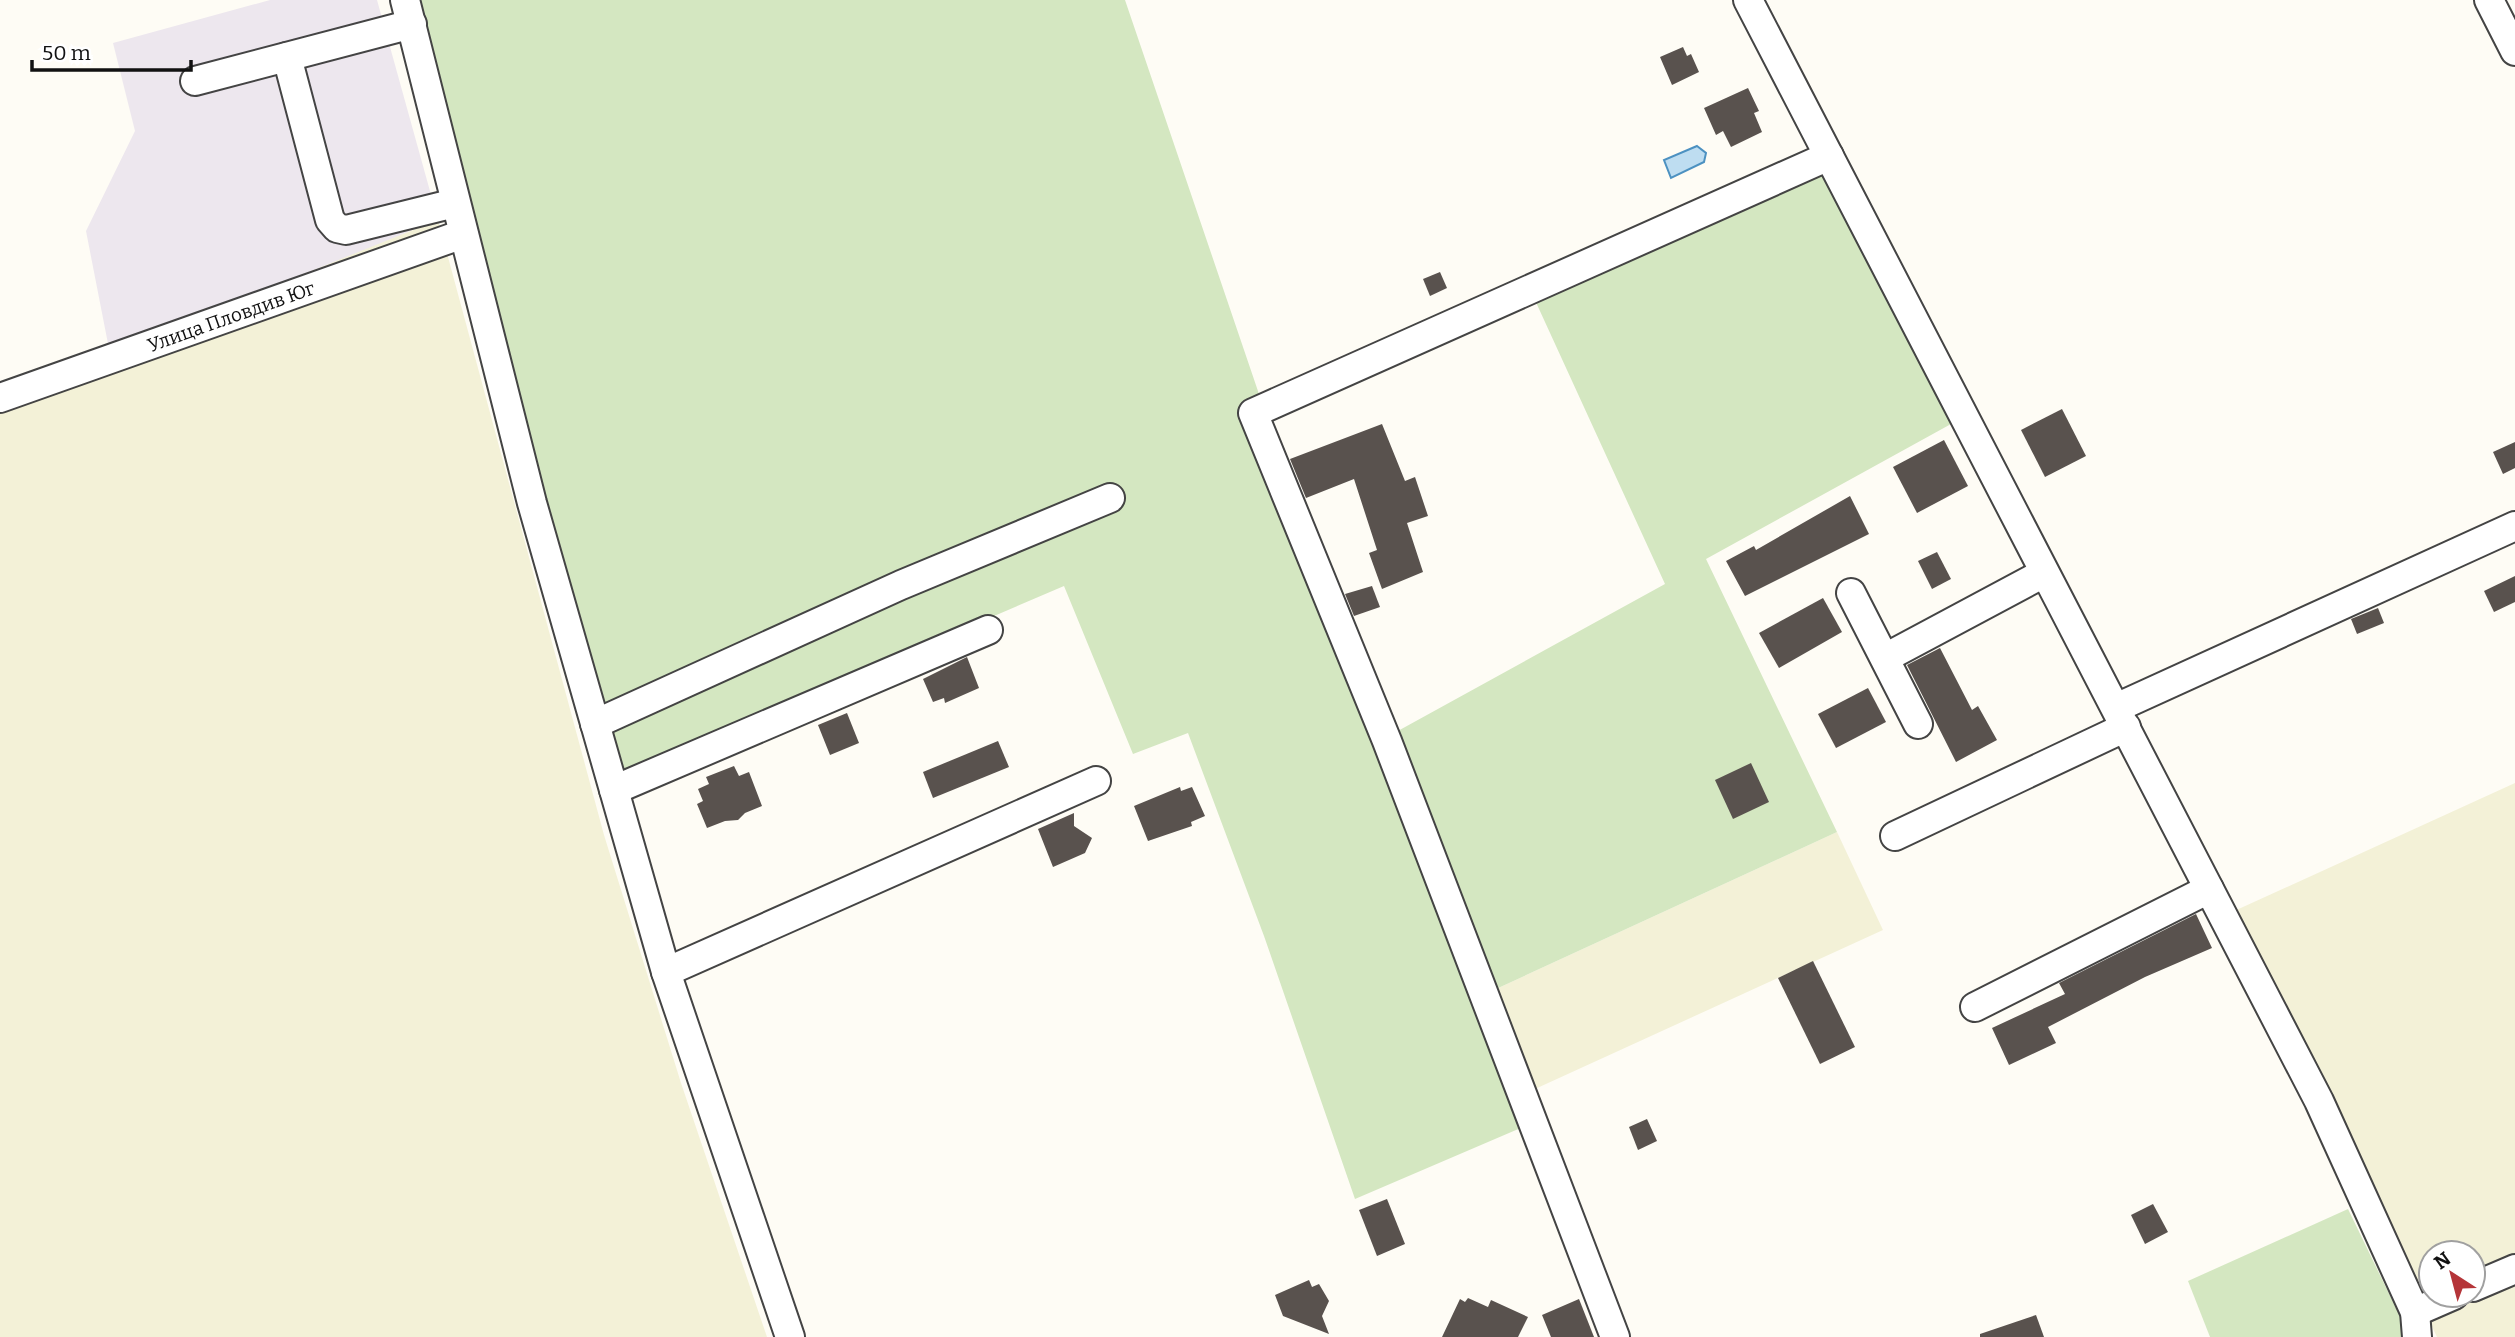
<svg xmlns="http://www.w3.org/2000/svg" width="2515" height="1337" font-family="Bitter,serif">
<rect width="100%" height="100%" fill="#fefcf5"/>
<polygon fill="#ede7ee" points="270,0 377,0 438,220 110,354 86,231 135,131 113,43"/>
<g fill="#f3f1d7" fill-rule="evenodd">
<polygon points="438,220 604,835 681,1083 767,1337 0,1337 0,396"/>
<path d="M2515 783V1337H2437L2232 912ZM2431 1253H2473V1295H2431Z"/>
<polygon points="1837,832 1883,930 1535,1089 1496,989"/>
</g>
<g fill="#d4e7c1">
<polygon points="419,0 1125,0 1260,397 1523,1127 1355,1199 1264,936 1188,733 1133,754 1064,586 623,775 541,484"/>
<polygon points="1822,167 1951,424 1706,559 1837,832 1496,989 1396,732 1665,584 1534,298"/>
<polygon points="2348,1209 2410,1337 2210,1337 2188,1281"/>
</g>
<polygon fill="#beddf1" stroke="#4c91c1" stroke-width="2" points="1697,146 1706,153 1704,162 1671,178 1664,160"/>
<g fill="#59524e">
<polygon points="1683,47 1687,56 1691,54 1699,72 1672,85 1660,57"/>
<polygon points="1748,88 1759,111 1754,113 1762,132 1731,147 1723,131 1716,135 1704,108"/>
<polygon points="1440,272 1447,288 1430,296 1423,279"/>
<polygon points="2062,409 2086,456 2045,477 2021,430"/>
<polygon points="1382,424 1405,481 1415,477 1428,516 1407,523 1423,572 1382,589 1369,553 1377,550 1354,479 1306,498 1290,459"/>
<polygon points="1944,440 1968,486 1917,513 1893,467"/>
<polygon points="2515,442 2515,468 2503,474 2493,452"/>
<polygon points="1850,496 1869,534 1745,596 1726,561 1754,546 1756,550"/>
<polygon points="1937,552 1951,579 1932,589 1918,561"/>
<polygon points="2515,576 2515,602 2494,612 2484,591"/>
<polygon points="1372,586 1380,607 1354,616 1345,594"/>
<polygon points="1823,598 1842,632 1779,668 1759,633"/>
<polygon points="2378,608 2384,623 2357,634 2351,619"/>
<polygon points="1940,648 1972,710 1978,706 1997,740 1956,762 1907,665"/>
<polygon points="967,657 979,688 945,703 944,698 933,702 923,679"/>
<polygon points="1868,688 1886,722 1836,748 1818,714"/>
<polygon points="847,713 859,743 830,755 818,725"/>
<polygon points="998,741 1009,767 933,798 923,772"/>
<polygon points="1751,763 1769,802 1733,819 1715,780"/>
<polygon points="734,766 739,776 749,772 762,806 745,813 738,820 725,821 707,828 697,804 703,801 698,789 709,784 706,777"/>
<polygon points="1180,787 1181,791 1192,787 1205,816 1191,822 1192,826 1148,841 1134,806"/>
<polygon points="1074,813 1074,826 1092,838 1085,853 1053,867 1038,829"/>
<polygon points="2196,914 2212,948 2145,977 2048,1027 2056,1043 2009,1065 1992,1028 2065,994 2059,983"/>
<polygon points="1813,961 1855,1047 1820,1064 1778,978"/>
<polygon points="1647,1119 1657,1141 1638,1150 1629,1127"/>
<polygon points="1387,1199 1405,1244 1377,1256 1359,1210"/>
<polygon points="2153,1204 2168,1232 2145,1244 2131,1215"/>
<polygon points="1309,1280 1312,1287 1319,1284 1329,1301 1322,1316 1329,1334 1283,1316 1275,1295"/>
<polygon points="1468,1298 1488,1307 1491,1300 1528,1317 1518,1337 1442,1337 1460,1299 1465,1302"/>
<polygon points="1579,1299 1594,1337 1551,1337 1542,1315"/>
<polygon points="2036,1315 2044,1337 1980,1337 1980,1334"/>
</g>
<g fill="none" stroke-linecap="round" stroke-linejoin="round">
<g stroke="#444" stroke-width="32">
<g id="minor">
<polyline points="405,0 532,503 666,972 790,1337"/>
<polyline points="1748,0 2319,1101 2415,1312 2417,1337"/>
<polyline points="2489,0 2515,51"/>
<polyline points="287,57 330,220 337,228 346,230 455,203"/>
<polyline points="195,81 412,24"/>
<path id="s1" d="M0 398 463 234"/>
<polyline points="1851,593 1918,724"/>
<polyline points="1885,658 2044,573"/>
<polyline points="2116,708 2515,526"/>
<polyline points="595,724 901,585 1110,498"/>
<polyline points="614,790 988,630"/>
<polyline points="1895,836 2126,727"/>
<polyline points="666,972 1096,781"/>
<polyline points="1975,1007 2209,889"/>
<polyline points="2473,1287 2515,1269"/>
<polyline points="2415,1312 2454,1295"/>
<polyline points="1615,1337 1387,741 1253,413 1829,156"/>
</g>
</g>
<use href="#minor" stroke="#fff" stroke-width="28"/>
</g>
<g text-anchor="middle" stroke-width="7" stroke-linejoin="round" paint-order="stroke">
<g font-size="19" fill="#111" stroke="#fff">
<text dy="7" stroke="none"><textPath href="#s1" startOffset="245">Улица Пловдив Юг</textPath></text>
</g>
</g>
<g transform="translate(2452 1274) rotate(324)"><circle r="33" fill="#ffffff" stroke="#a0a0a0" stroke-width="2"/>
<path d="M0-5L12 26L0 18L-12 26Z" fill="#b53539"/>
<text y="-10" font-size="19" font-weight="bold" text-anchor="middle" fill="#111111">N</text>
</g>
<path d="M32 60v10h159v-10" fill="none" stroke="#111111" stroke-width="3.5"/>
<text x="42" y="60" font-size="21" fill="#111111" stroke="#ffffff" stroke-width="5" paint-order="stroke">50 m</text>
</svg>
